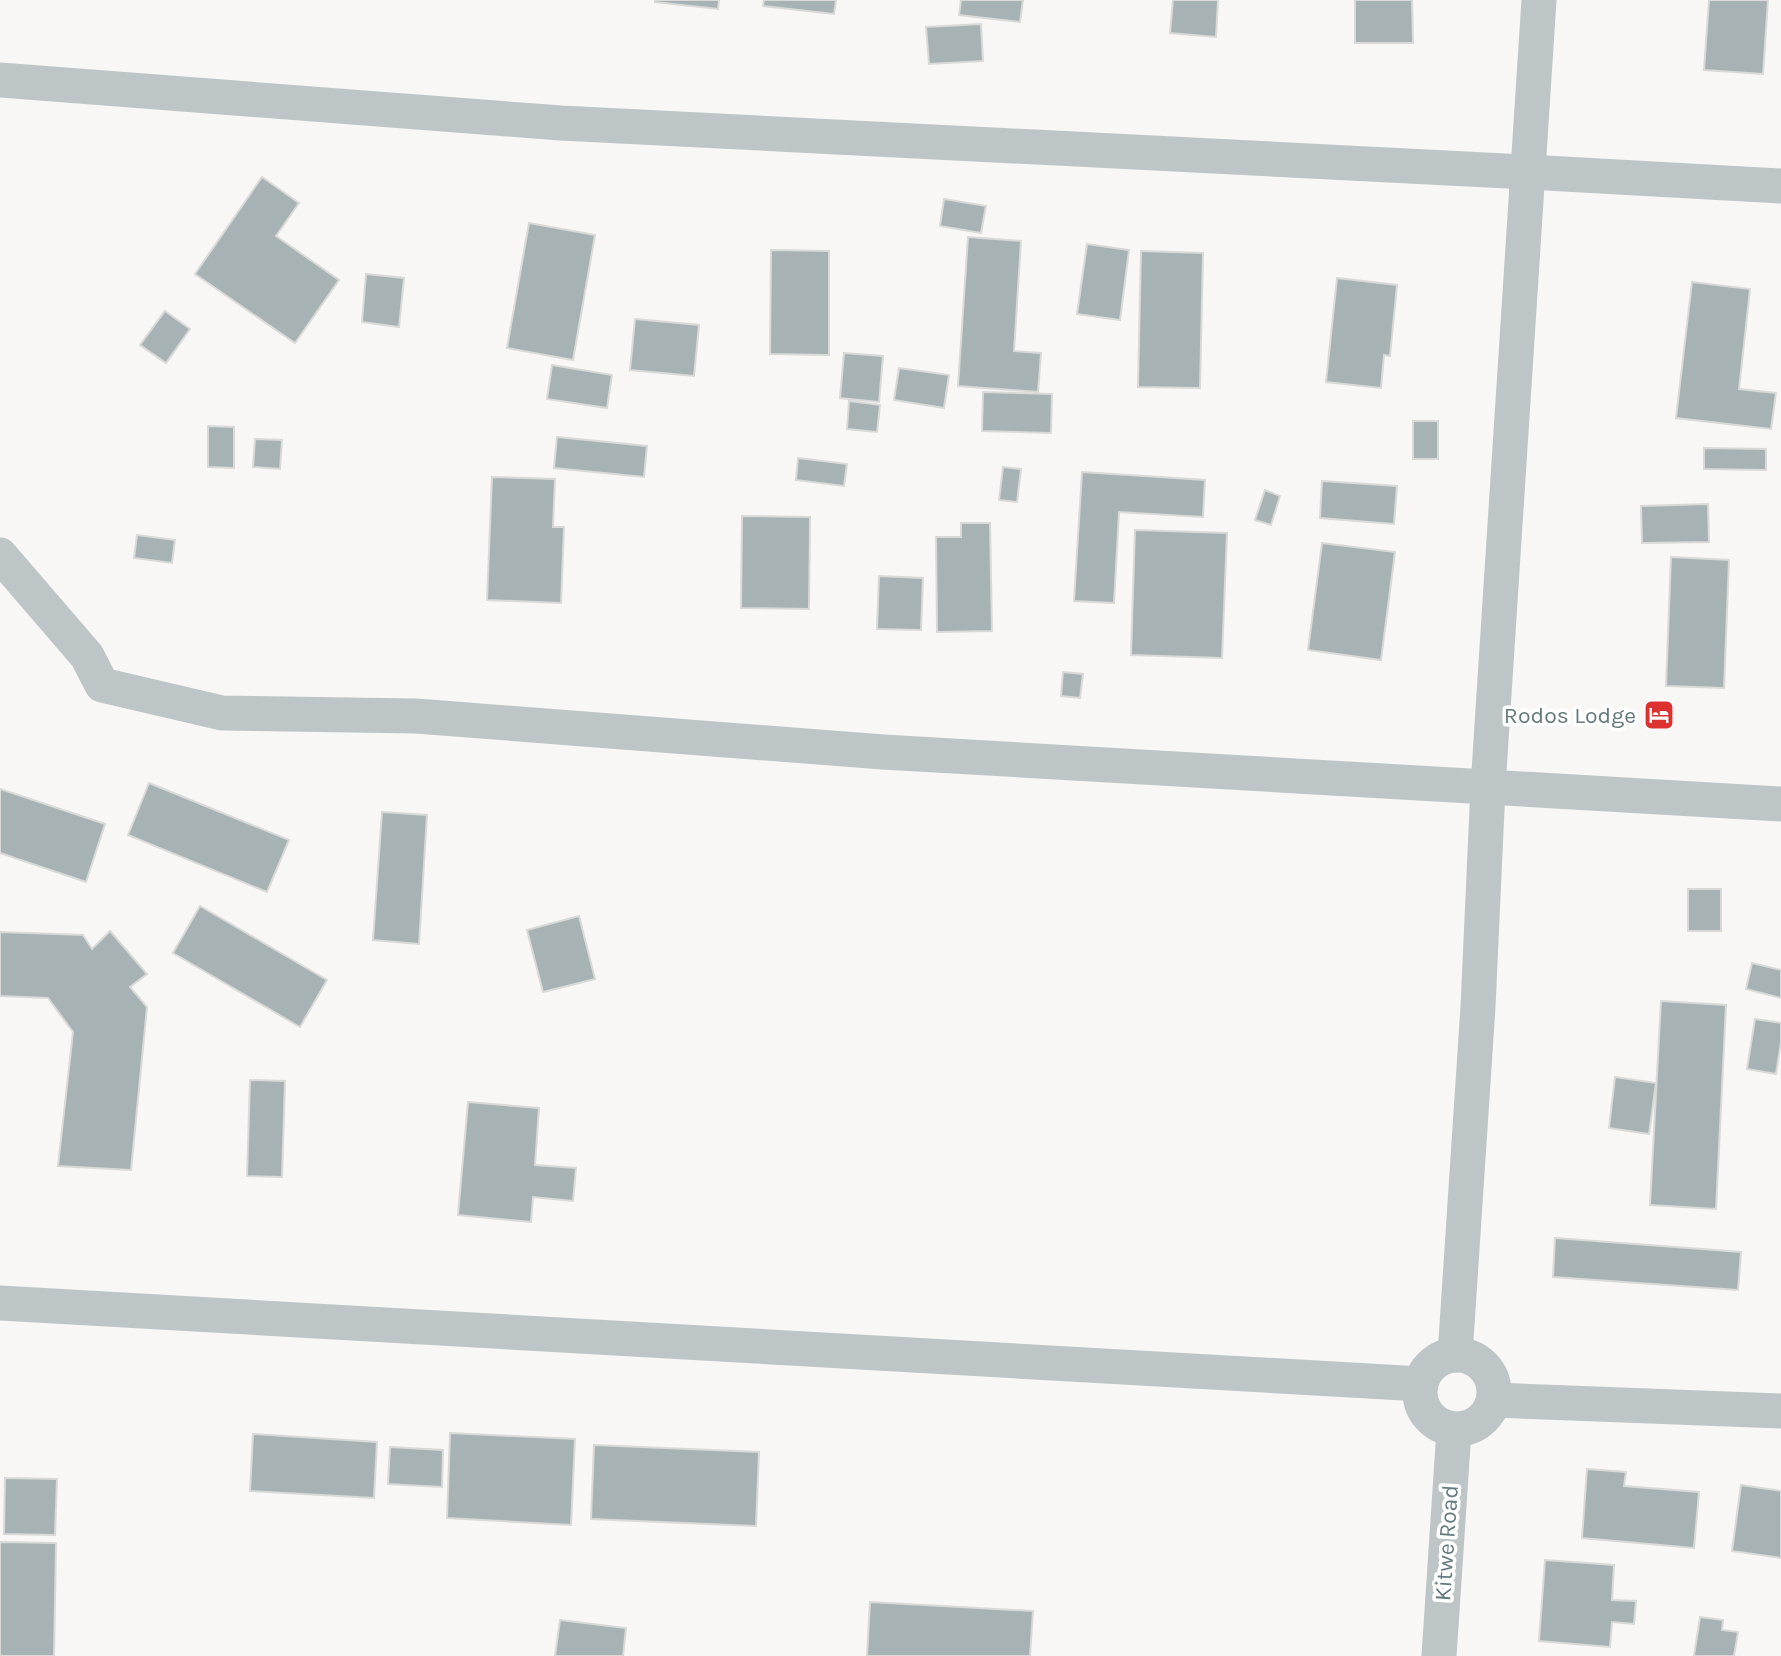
<svg xmlns="http://www.w3.org/2000/svg" width="1781" height="1656" font-family="Karla,sans-serif">
<rect width="100%" height="100%" fill="#f8f7f5"/>
<g fill="#a6b2b4" stroke="#d9d9d7" stroke-width="2">
<polygon points="655,0 719,0 718,9 655,2"/>
<polygon points="764,0 836,0 834,14 763,6"/>
<polygon points="961,0 1023,0 1020,22 959,15"/>
<polygon points="1173,0 1218,0 1216,37 1170,33"/>
<polygon points="1355,0 1412,0 1413,43 1355,43"/>
<polygon points="1709,0 1768,0 1763,74 1704,70"/>
<polygon points="981,24 983,61 929,64 926,27"/>
<polygon points="262,177 299,203 276,236 339,280 295,343 195,274"/>
<polygon points="944,199 986,206 981,233 940,226"/>
<polygon points="529,223 595,235 573,360 507,348"/>
<polygon points="968,237 1021,241 1014,351 1041,353 1038,392 958,386"/>
<polygon points="1087,244 1129,250 1120,320 1077,314"/>
<polygon points="771,250 829,251 829,355 770,354"/>
<polygon points="1141,251 1203,253 1200,388 1138,387"/>
<polygon points="366,274 404,278 399,327 362,322"/>
<polygon points="1337,278 1397,285 1390,356 1384,355 1381,388 1326,382"/>
<polygon points="1692,282 1750,289 1739,389 1776,393 1771,429 1676,418"/>
<polygon points="165,311 190,329 166,363 140,345"/>
<polygon points="635,319 699,325 694,376 630,370"/>
<polygon points="844,353 883,356 879,402 840,398"/>
<polygon points="552,365 612,375 607,408 547,399"/>
<polygon points="899,368 949,375 944,408 894,400"/>
<polygon points="983,392 1052,394 1051,433 982,431"/>
<polygon points="849,401 880,405 877,432 847,429"/>
<rect x="1413" y="421" width="25" height="38"/>
<polygon points="208,426 234,427 234,468 208,467"/>
<polygon points="557,437 647,446 644,477 554,468"/>
<polygon points="255,439 282,440 280,469 253,467"/>
<polygon points="1704,448 1766,449 1766,470 1704,469"/>
<polygon points="798,458 847,464 844,486 796,480"/>
<polygon points="1003,467 1021,469 1017,502 999,500"/>
<polygon points="1082,472 1205,480 1203,517 1119,512 1114,603 1074,601"/>
<polygon points="492,477 555,479 553,527 564,527 561,603 487,600"/>
<polygon points="1322,481 1397,486 1394,524 1320,518"/>
<polygon points="1265,490 1280,496 1271,525 1255,520"/>
<polygon points="1708,504 1709,542 1642,543 1641,506"/>
<polygon points="742,516 810,517 809,609 741,608"/>
<polygon points="961,523 990,523 992,631 937,632 936,537 961,537"/>
<polygon points="1135,530 1227,533 1222,658 1131,655"/>
<polygon points="137,535 175,540 172,563 134,558"/>
<polygon points="1322,543 1395,552 1381,660 1308,650"/>
<polygon points="1671,557 1729,560 1724,688 1666,686"/>
<polygon points="879,576 923,578 921,630 877,629"/>
<polygon points="1063,672 1083,674 1080,698 1061,696"/>
<polygon points="149,783 289,840 267,892 128,835"/>
<polygon points="0,789 105,824 86,882 0,853"/>
<polygon points="382,812 427,815 419,944 373,940"/>
<rect x="1688" y="889" width="33" height="42"/>
<polygon points="200,906 327,980 300,1027 173,953"/>
<polygon points="579,916 595,979 543,992 527,930"/>
<polygon points="110,931 147,974 130,987 147,1007 131,1170 58,1166 73,1032 48,998 0,996 0,932 83,935 92,949"/>
<polygon points="1752,963 1781,970 1781,998 1746,989"/>
<polygon points="1661,1001 1726,1005 1716,1209 1650,1205"/>
<polygon points="1755,1019 1781,1023 1781,1042 1776,1074 1747,1069"/>
<polygon points="1615,1077 1656,1083 1649,1134 1609,1128"/>
<polygon points="250,1080 285,1081 282,1177 247,1176"/>
<polygon points="468,1102 539,1108 535,1165 576,1168 573,1201 533,1197 531,1222 458,1215"/>
<polygon points="1555,1238 1741,1252 1738,1290 1553,1277"/>
<polygon points="450,1433 575,1439 571,1525 447,1518"/>
<polygon points="253,1434 377,1442 374,1498 250,1491"/>
<polygon points="594,1445 759,1452 756,1526 591,1519"/>
<polygon points="390,1447 443,1450 442,1487 388,1484"/>
<polygon points="1587,1469 1626,1472 1624,1486 1699,1492 1694,1548 1582,1538"/>
<polygon points="5,1478 57,1479 55,1535 4,1534"/>
<polygon points="1741,1485 1781,1491 1781,1558 1732,1551"/>
<polygon points="0,1542 56,1543 54,1656 0,1656"/>
<polygon points="1545,1560 1614,1565 1612,1600 1636,1601 1634,1624 1612,1622 1610,1647 1539,1641"/>
<polygon points="870,1602 1033,1611 1030,1656 867,1656"/>
<polygon points="1700,1617 1723,1620 1722,1630 1738,1632 1734,1656 1694,1656"/>
<polygon points="560,1620 626,1628 623,1656 555,1656"/>
</g>
<g fill="none" stroke-linecap="round" stroke-linejoin="round">
<g stroke="#bec5c7" stroke-width="35">
<polyline points="0,80 561,123 1528,172 1781,186"/>
<polyline points="0,555 87,656 102,685 222,713 416,716 883,752 1781,804"/>
<polyline points="0,1303 1421,1384"/>
<polyline points="1455,1355 1478,1007 1488,787 1539,0"/>
<circle cx="1457" cy="1392" r="37"/>
<polyline points="1494,1400 1781,1411"/>
<polyline points="1439,1656 1454,1430"/>
</g>
</g>
<defs>
<g id="hotel-square" transform="scale(1.575)"><rect x="-9" y="-9" width="18" height="18" rx="4" fill="#dd312f" stroke="#fff"/><path d="M-6-4.5h1.5V1H6V5H4.5V3h-9V5H-6ZM-4 0a1.8 1.8 0 1 1 3.6 0ZM.5 0V-2.5h3Q6-2.5 6 0Z" fill="#fff"/></g>
</defs>
<g fill-rule="evenodd">
<use href="#hotel-square" x="1659" y="715"/>
</g>
<g text-anchor="middle" stroke-width="7" stroke-linejoin="round" paint-order="stroke">
<g font-size="23" fill="#647a7f" stroke="#fff" text-anchor="end">
<text x="1636" y="723">Rodos Lodge</text>
</g>
<g font-size="23" fill="#647a7f" stroke="#fff">
<text transform="translate(1446 1543) rotate(-86)" y="8">Kitwe Road</text>
</g>
</g>
</svg>
